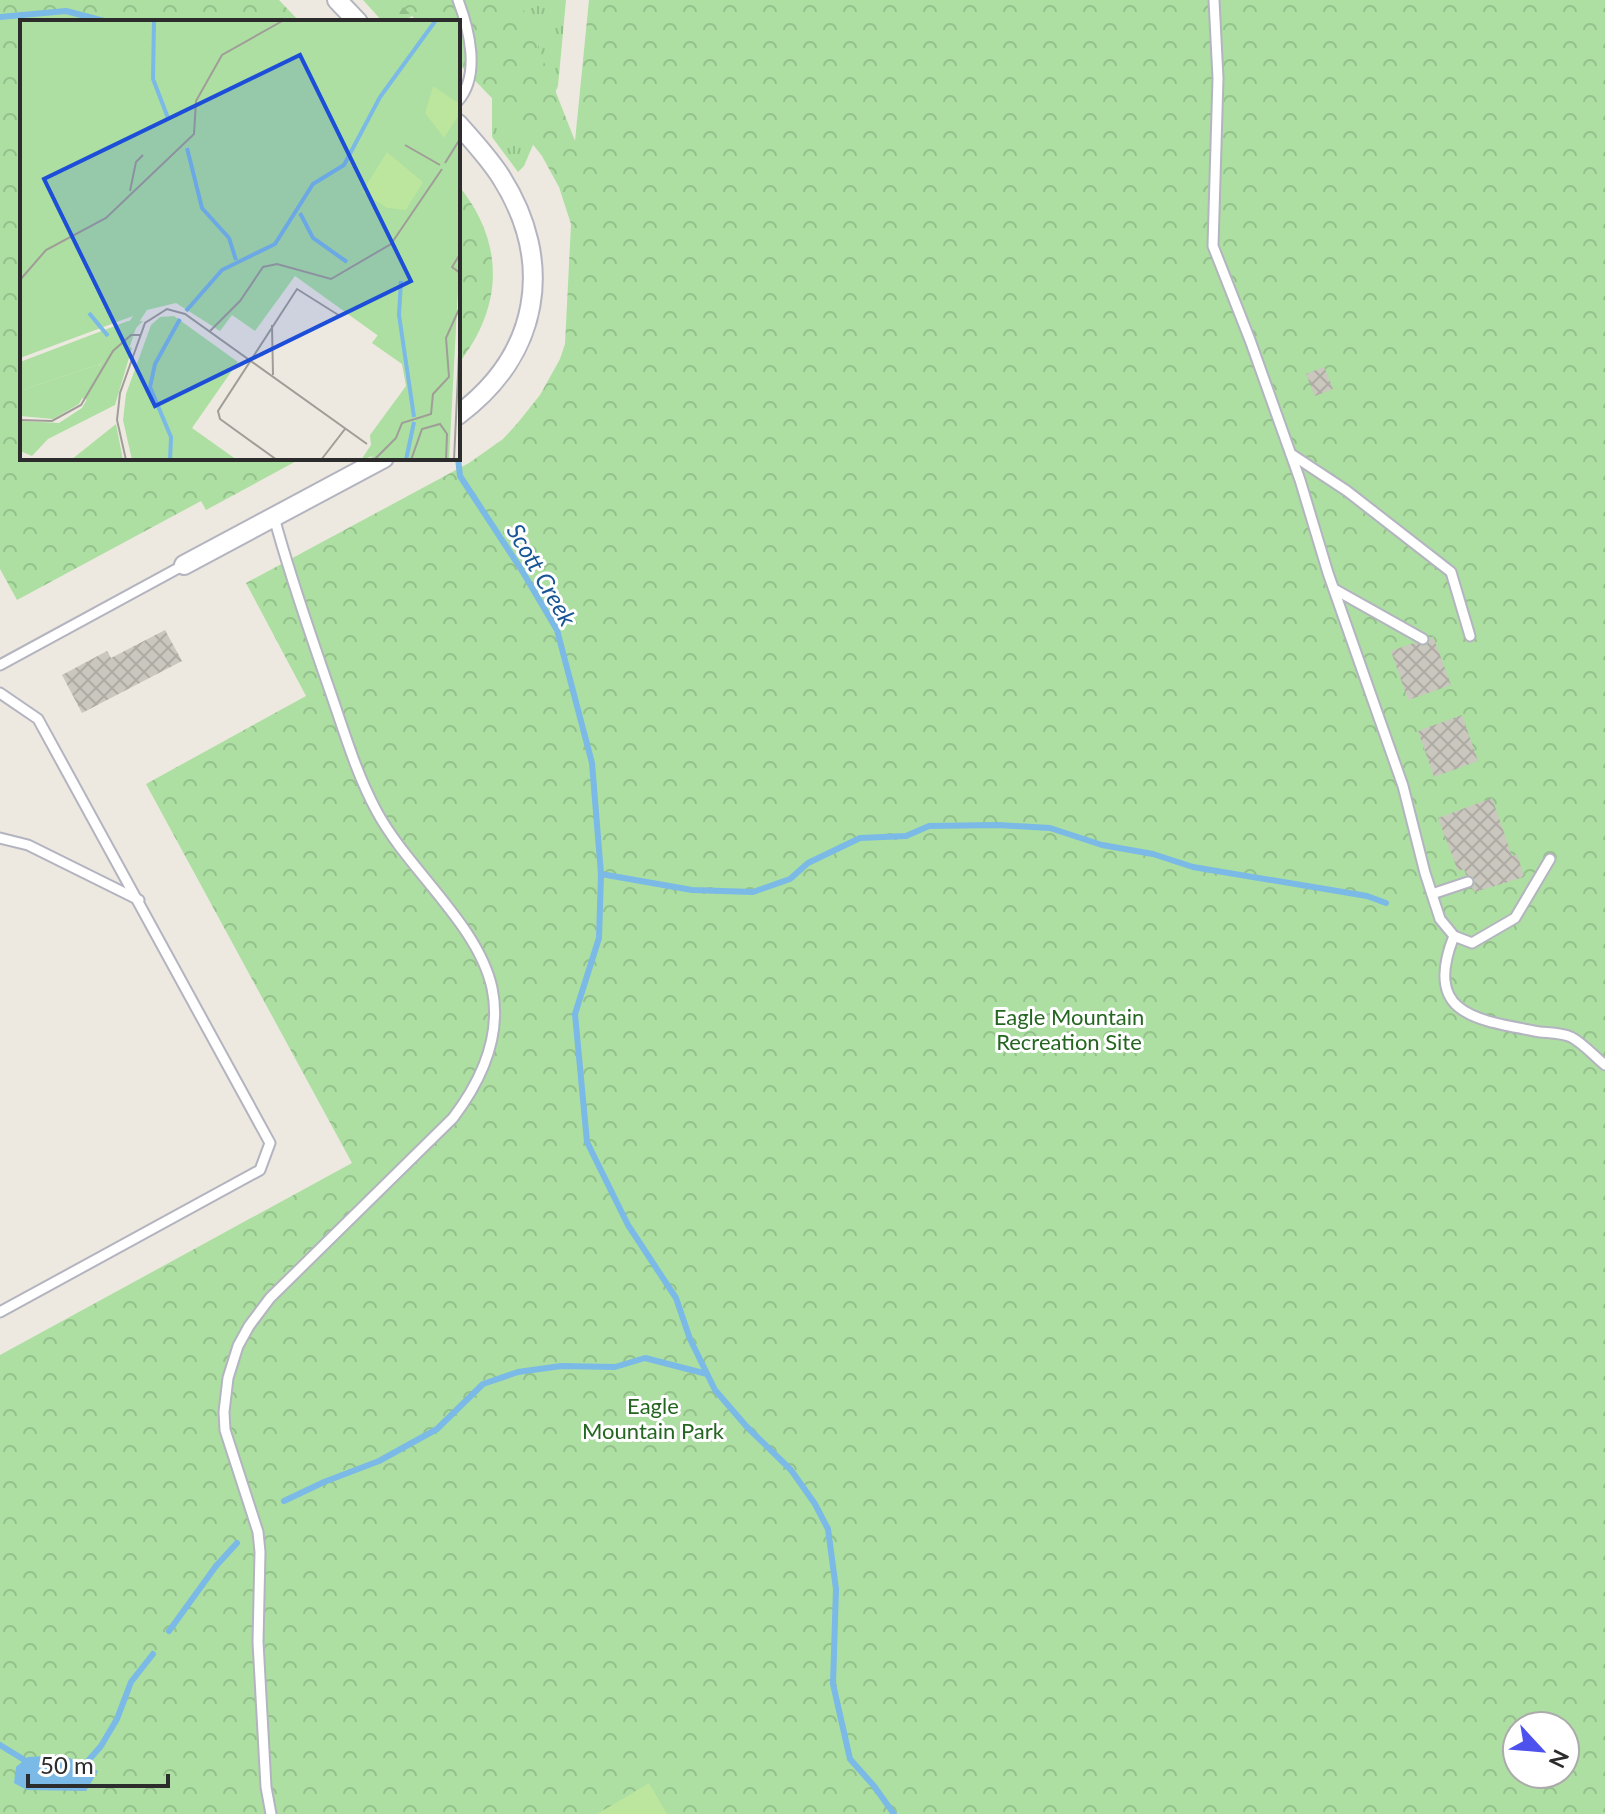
<svg xmlns="http://www.w3.org/2000/svg" width="1605" height="1814" font-family="Lato,sans-serif">
<defs>
<pattern id="grass-tufts" width="24" height="20" patternUnits="userSpaceOnUse" patternTransform="scale(2)"><rect width="24" height="20" fill="#acdfa1"/><path d="M3 7l-1-3M5 7V3M7 7l1-3M15 17l-1-3M17 17v-4M19 17l1-3" fill="none" stroke="#94c08b"/></pattern>
<pattern id="forest-firs" width="22" height="20" patternUnits="userSpaceOnUse" patternTransform="scale(2)"><rect width="22" height="20" fill="#acdfa1"/><path d="M5 1l3.5 6h-7zM16 11l3.5 6h-7z" fill="#94c08b"/></pattern>
<pattern id="park-crowns" width="20" height="18" patternUnits="userSpaceOnUse" patternTransform="scale(2)"><rect width="20" height="18" fill="#acdfa1"/><path d="M2 6a3 3 0 1 1 6 0M12 15a3 3 0 1 1 6 0" fill="none" stroke="#94c08b"/></pattern>
<pattern id="building-cross-hatch" width="8" height="8" patternUnits="userSpaceOnUse" patternTransform="scale(2)"><rect width="8" height="8" fill="#c9c7be"/><path d="M0 0l8 8M0 8l8-8" fill="none" stroke="#adaba3"/></pattern>
</defs>
<rect width="100%" height="100%" fill="#ede9e0"/>
<polygon fill="url(#grass-tufts)" points="481,0 566,0 558,86 524,166 518,172 492,137 492,52"/>
<path fill="url(#forest-firs)" d="M363 0H426C415 19 404 22 383 22Z"/>
<g fill="url(#park-crowns)" fill-rule="evenodd">
<polygon points="0,0 279,0 300,22 22,22 22,458 302,458 206,510 201,501 17,600 0,569"/>
<path d="M396 0H517L524 11 575 141 589 0H1605V1814H0V1355L352 1163 146 784 306 696 246 583 469 463 503 439 516 425 540 395 560 359 565 344 571 224 559 187 542 156 516 123 458 63V22H418ZM1517 1726H1565V1774H1517Z"/>
<path d="M458 185C505 242 504 306 458 364Z"/>
</g>
<polygon fill="#bce59d" points="649,1783 667,1814 597,1814"/>
<polygon fill="#7bb9e7" points="63,1755 98,1771 86,1791 27,1790 14,1783 16,1767 28,1757"/>
<g fill="none" stroke-linecap="round" stroke-linejoin="round">
<g stroke="#7bb9e7" stroke-width="6">
<polyline points="0,17 66,11 108,22"/>
<polyline points="458,458 460,476 521,569 557,630 592,763 601,874 599,938 575,1014 587,1142 628,1225 676,1298 690,1339 715,1390 747,1427 791,1470 815,1504 828,1529 836,1589 833,1684 850,1759 874,1786 894,1814"/>
<polyline points="601,874 692,890 753,892 790,879 808,863 860,838 906,836 929,826 998,825 1050,828 1102,845 1153,854 1193,867 1367,896 1386,903"/>
<polyline points="284,1501 324,1482 379,1461 437,1429 483,1384 518,1372 561,1366 615,1367 645,1358 707,1374"/>
<polyline points="169,1631 216,1566 237,1543"/>
<polyline points="0,1745 31,1764"/>
<polyline points="80,1770 101,1746 117,1719 131,1682 153,1654"/>
</g>
</g>
<g fill="url(#building-cross-hatch)">
<polygon points="1324,367 1333,389 1315,396 1306,374"/>
<polygon points="165,630 182,661 82,713 62,675 107,651 111,658"/>
<polygon points="1433,636 1451,685 1408,700 1391,651 1414,643 1426,646"/>
<polygon points="1462,715 1478,761 1434,777 1418,731"/>
<polygon points="1492,798 1512,856 1517,854 1524,877 1475,892 1472,888 1475,883 1473,877 1466,875 1464,869 1458,871 1438,818"/>
</g>
<g fill="none" stroke-linecap="round" stroke-linejoin="round">
<g stroke="#b3b4bf" stroke-width="13">
<g id="lane">
<path d="M1214 0 1218 78 1213 246 1250 340 1300 480 1328 573 1403 786 1425 873 1440 919 1454 936C1422 1016 1478 1020 1540 1032 1549 1033 1562 1033 1571 1037 1583 1043 1595 1057 1605 1065"/>
<path d="M458 101C481 75 469 29 458 0"/>
<polyline points="1291,454 1347,491 1451,572 1470,636"/>
<polyline points="1334,589 1423,639"/>
<polyline points="0,665 184,565"/>
<polyline points="0,693 38,719 270,1143 260,1170 0,1312"/>
<polyline points="0,838 28,845 139,900"/>
<polyline points="1432,894 1468,882"/>
<polyline points="1454,936 1472,943 1515,918 1550,859"/>
<path d="M271 1814 266 1787 258 1642 260 1552 258 1532 225 1430 224 1412 228 1378 238 1346 249 1326 270 1298 453 1118C481 1081 502 1035 492 988 478 924 407 869 376 810 356 773 344 731 330 691 310 633 290 577 274 517"/>
</g>
</g>
<g stroke="#b3b4bf" stroke-width="22">
<g id="street">
<polyline points="337,0 358,22"/>
<path d="M458 124C473 141 489 158 501 177 555 262 540 354 458 415"/>
<polyline points="184,565 384,458"/>
</g>
</g>
<use href="#lane" stroke="#fff" stroke-width="9"/>
<use href="#street" stroke="#fff" stroke-width="18"/>
</g>
<g text-anchor="middle" stroke-width="6" stroke-linejoin="round" paint-order="stroke">
<g font-size="22" fill="#246620" stroke="#fff">
<text x="1069" y="1025">Eagle Mountain<tspan x="1069" dy="25">Recreation Site</tspan></text>
<text x="653" y="1414">Eagle<tspan x="653" dy="25">Mountain Park</tspan></text>
</g>
<g font-size="24" font-style="italic" fill="#185695" stroke="#fff">
<text transform="translate(541 575) rotate(60)" y="8">Scott Creek</text>
</g>
</g>
<g transform="translate(20 20)">
<rect width="440" height="440" fill="#ede9e0"/>
<path d="M440 232 429 440H350L411 354 378 330ZM108 301H123L80 344 0 371V342Z" fill="#acdfa1"/>
<path d="M430 247 403 325 414 352 359 434 341 440 351 425 350 415 386 366 382 344 352 323 369 300ZM108 326 112 328 95 385 28 419 12 436 0 431V401L39 403 62 388 94 331ZM80 344 59 384 33 399 0 396V371ZM425 363 423 400 399 412 390 440H373L393 408 409 397 415 374ZM96 404 103 440H51Z" fill="#acdfa1"/>
<path d="M0 0H440V232L378 330 275 256 235 311 212 295 200 311 156 283 127 290 117 305 90 386 58 377 113 296 0 338ZM154 296 218 342 172 408 217 440H112L103 400 106 374 131 305 140 297Z" fill="#acdfa1"/>
<path d="M413 66 440 84V93L424 118 405 93ZM367 132 403 162 386 190 367 188 342 172Z" fill="#bce59d"/>
<path fill="none" stroke="#7bb9e7" stroke-width="4" d="M134 0 133 59 148 98M167 128 182 188 209 218 216 240M280 193 293 218 327 242M381 261 379 295 394 397M166 291 202 250 255 224 293 164 324 145 360 77 416 0M69 293 88 316M150 440 151 417 130 367 135 344 160 299M386 440 394 402"/>
<path fill="none" stroke="#a09d98" stroke-width="2" d="M385 125 420 145M425 143 440 119M110 171 116 142 123 135M440 234 432 247 440 253M0 260 26 230 86 198 174 114 176 81 202 35 264 0M252 305 253 355M189 312 220 281 243 247 257 244 311 259 371 224 422 149M0 400 32 401 61 385 93 331 111 315H120M106 440 97 400 100 373 125 303 147 289 165 294 347 424M257 440 200 399 198 391 277 269 320 296M301 440 325 409M354 440 376 418 382 403 411 394 413 374 429 357 426 318 440 287M391 440 402 409 420 404 427 414 426 440M434 440 440 313"/>
<path fill="#1d4ed8" fill-opacity="0.15" stroke="#1d4ed8" stroke-width="4" d="M280 35 391 261 135 386 24 159Z"/>
<rect width="440" height="440" fill="none" stroke="#2c2c2c" stroke-width="4"/>
</g>
<g transform="translate(1541 1750) rotate(116)"><circle r="38" fill="#ffffff" stroke="#ababab" stroke-width="2"/>
<path d="M0-6L14 30L0 20L-14 30Z" fill="#4d51ed"/>
<text y="-12" font-size="22" font-weight="bold" text-anchor="middle" fill="#2c2c2c">N</text>
</g>
<path d="M28 1774v12h140v-12" fill="none" stroke="#2c2c2c" stroke-width="4"/>
<text x="40" y="1774" font-size="24" fill="#2c2c2c" stroke="#ffffff" stroke-width="6" paint-order="stroke">50 m</text>
</svg>
